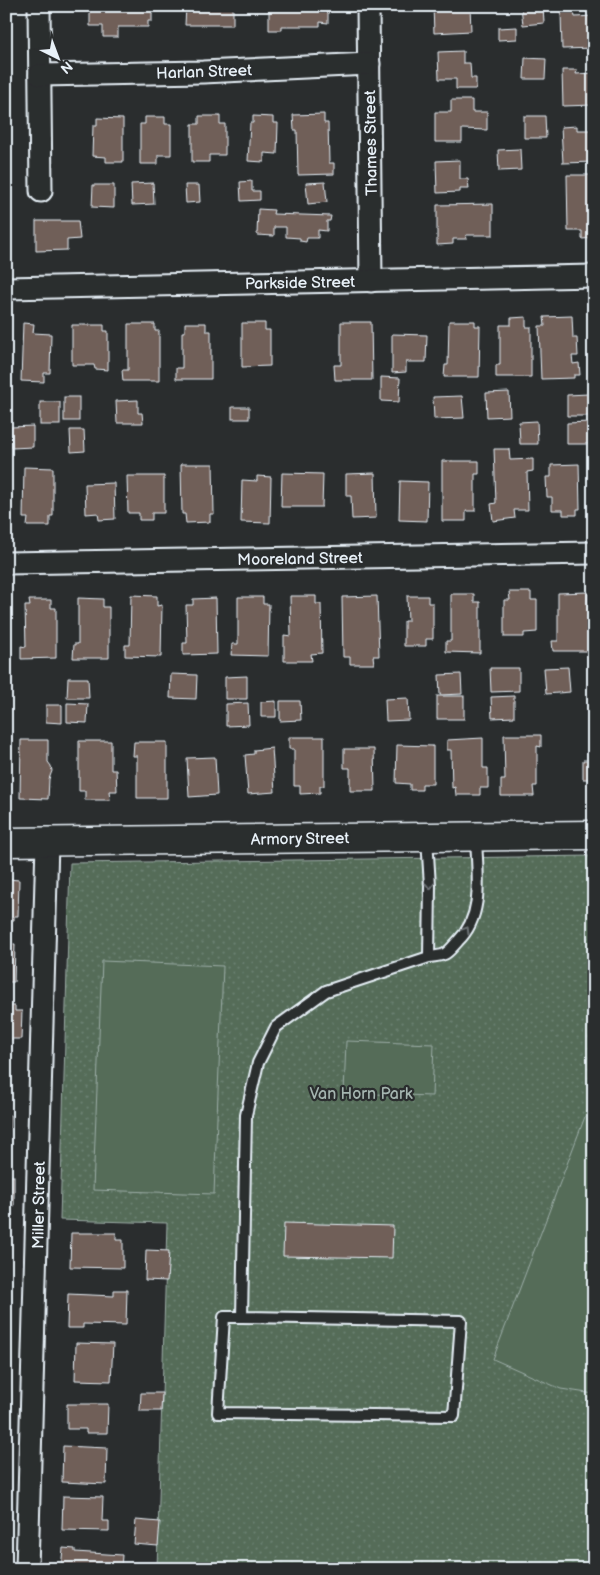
<svg xmlns="http://www.w3.org/2000/svg" width="600" height="1575" font-family="'Balsamiq Sans',sans-serif">
<defs>
<pattern id="grass-dots" width="8" height="8" patternUnits="userSpaceOnUse" patternTransform="scale(1.25)"><rect width="8" height="8" fill="#546c59"/><path d="M2 2h.1M6 6h.1" fill="none" stroke="#6d8172" stroke-width="1.8" stroke-linecap="round"/></pattern>
</defs>
<rect width="100%" height="100%" fill="#2a2d2e"/>
<filter id="ink" filterUnits="userSpaceOnUse"><feTurbulence type="fractalNoise" baseFrequency=".02" numOctaves="2"/><feDisplacementMap in="SourceGraphic" scale="10" xChannelSelector="R" yChannelSelector="G"/><feConvolveMatrix kernelMatrix="1 2 1 2 8 2 1 2 1" color-interpolation-filters="sRGB"/></filter>
<g filter="url(#ink)">
<polygon fill="url(#grass-dots)" stroke="#9eaea8" points="594,856 594,1569 157,1569 167,1223 60,1220 70,863"/>
<g fill="#546c59" stroke="#9eaea8">
<polygon points="102,961 223,966 214,1194 93,1190"/>
<polygon points="346,1041 434,1044 432,1096 344,1093"/>
<polygon points="594,1093 594,1394 561,1389 493,1359"/>
</g>
<g fill="#705e59" stroke="#e8f1f8">
<polygon points="90,6 152,6 152,21 148,21 148,27 118,27 118,37 103,37 103,26 90,26"/>
<polygon points="186,6 233,6 233,25 185,25"/>
<polygon points="269,6 328,6 328,23 320,22 320,26 282,26 282,30 269,30"/>
<polygon points="433,6 470,6 471,31 434,33"/>
<polygon points="521,6 543,6 544,23 523,25"/>
<polygon points="561,12 574,12 575,17 594,16 594,48 562,49"/>
<polygon points="517,27 517,39 498,40 498,28"/>
<polygon points="463,51 463,63 470,63 471,78 476,78 476,89 456,89 456,79 439,79 438,52"/>
<polygon points="525,58 546,59 545,79 524,79"/>
<polygon points="562,70 577,70 576,74 594,73 594,105 563,106"/>
<polygon points="451,100 472,100 472,112 487,112 487,130 462,129 462,142 435,142 435,112 451,112"/>
<polygon points="324,114 324,123 328,123 329,163 334,163 334,174 298,175 297,130 294,130 293,115"/>
<polygon points="199,116 220,116 220,124 225,124 225,155 209,155 209,162 192,162 192,124 199,124"/>
<polygon points="253,116 273,117 273,123 278,123 277,154 264,153 264,162 248,161 250,123 253,123"/>
<polygon points="524,116 545,116 546,138 524,138"/>
<polygon points="145,117 165,117 165,124 171,124 171,155 158,155 158,164 140,164 140,124 145,124"/>
<polygon points="97,118 123,119 123,162 106,162 106,157 92,156 93,126 97,126"/>
<polygon points="577,126 577,130 594,130 594,162 563,163 561,127"/>
<polygon points="520,149 521,170 499,171 498,150"/>
<polygon points="460,160 460,179 468,179 469,189 460,189 460,192 437,193 436,161"/>
<polygon points="567,175 594,175 594,238 582,239 582,231 568,231"/>
<polygon points="252,181 252,191 260,191 260,200 241,201 240,182"/>
<polygon points="325,182 327,202 308,204 306,183"/>
<polygon points="153,183 154,204 132,205 131,184"/>
<polygon points="93,185 114,185 114,208 92,207"/>
<polygon points="185,185 199,185 200,202 186,203"/>
<polygon points="493,204 493,235 466,235 467,239 453,239 453,244 437,245 437,205"/>
<polygon points="258,209 274,210 273,214 331,216 330,221 327,221 327,231 318,230 318,238 307,238 306,242 300,241 300,238 286,237 286,227 274,227 274,236 257,235"/>
<polygon points="36,221 78,221 80,239 67,240 67,250 36,251"/>
<polygon points="572,316 573,338 577,338 578,356 572,356 573,364 579,363 580,375 574,375 574,378 541,379 539,326 545,326 544,317"/>
<polygon points="526,317 526,327 531,327 531,377 496,377 496,365 500,365 500,325 511,325 511,318"/>
<polygon points="449,321 475,321 475,326 480,326 479,377 444,377 445,365 448,365"/>
<polygon points="341,322 371,322 372,380 335,380 334,365 341,365"/>
<polygon points="23,323 34,324 33,333 51,334 50,373 44,373 44,382 21,381"/>
<polygon points="185,323 206,323 206,331 211,331 211,379 176,379 176,368 182,368 182,332 185,332"/>
<polygon points="242,323 265,323 265,330 270,330 270,366 242,367"/>
<polygon points="128,324 155,324 155,331 159,331 159,381 123,381 122,370 128,370"/>
<polygon points="72,325 104,325 104,331 108,331 108,370 95,369 94,365 72,365"/>
<polygon points="392,334 427,335 426,362 406,362 406,372 392,373"/>
<polygon points="381,377 400,378 399,402 381,401"/>
<polygon points="509,392 510,416 487,417 486,393"/>
<polygon points="589,394 589,416 567,416 567,395"/>
<polygon points="462,396 464,418 434,419 433,397"/>
<rect x="64" y="397" width="15" height="24"/>
<polygon points="138,400 138,413 142,413 143,423 117,423 116,401"/>
<rect x="40" y="402" width="20" height="23"/>
<rect x="232" y="407" width="17" height="12"/>
<polygon points="537,421 538,444 520,444 519,422"/>
<polygon points="590,422 591,444 567,444 567,423"/>
<polygon points="33,426 33,447 12,448 11,427"/>
<polygon points="70,430 84,430 85,451 71,452"/>
<polygon points="494,449 509,449 510,460 533,459 533,471 527,472 528,510 514,510 515,518 493,521 491,504 496,503"/>
<polygon points="442,461 479,461 479,474 475,474 475,511 466,511 466,521 442,521"/>
<polygon points="181,464 213,464 214,514 210,514 210,522 186,523 185,514 182,514"/>
<polygon points="579,464 580,509 577,509 577,515 563,515 563,510 552,510 552,497 547,497 546,477 551,477 551,465"/>
<polygon points="24,467 53,468 53,516 50,516 50,526 27,526 28,518 23,518"/>
<polygon points="282,473 323,474 322,507 281,507"/>
<polygon points="375,473 376,518 352,519 351,496 346,496 346,474"/>
<polygon points="127,476 164,476 164,513 152,513 152,520 139,520 139,513 128,513"/>
<polygon points="257,476 271,477 270,523 241,522 242,480 257,481"/>
<polygon points="400,481 428,482 427,521 399,520"/>
<polygon points="114,483 115,519 99,520 98,513 86,514 85,484"/>
<polygon points="509,592 531,592 531,600 537,600 537,632 524,633 524,637 504,637 504,600 510,600"/>
<polygon points="588,592 588,651 553,651 552,641 558,641 558,593"/>
<polygon points="451,594 474,594 474,602 480,602 480,653 446,652 446,641 451,641"/>
<polygon points="131,595 157,596 157,606 162,605 161,657 125,656 125,645 130,645"/>
<polygon points="290,596 316,596 316,604 321,604 322,653 311,654 312,661 284,661 284,635 291,636"/>
<polygon points="377,596 379,656 373,656 374,664 350,664 350,657 343,657 342,597"/>
<polygon points="407,596 428,596 428,603 433,603 433,639 426,639 426,646 404,646 404,621 408,621"/>
<polygon points="238,597 263,597 263,604 269,604 268,656 231,655 232,644 238,644"/>
<polygon points="78,598 103,599 103,607 109,607 109,658 73,658 74,644 78,644"/>
<polygon points="216,598 217,654 183,655 183,643 187,643 186,605 193,605 193,599"/>
<polygon points="29,600 51,600 51,608 56,608 56,658 21,659 21,646 26,647 25,606 30,606"/>
<polygon points="6,603 8,603 9,664 6,664"/>
<polygon points="568,667 570,692 546,694 544,668"/>
<polygon points="490,668 519,668 519,691 491,692"/>
<polygon points="171,674 197,675 196,699 170,698"/>
<polygon points="461,674 462,694 440,695 439,675"/>
<polygon points="247,676 247,699 225,699 225,677"/>
<polygon points="68,678 88,678 89,698 67,698"/>
<rect x="437" y="696" width="27" height="23"/>
<polygon points="514,696 514,717 492,718 491,697"/>
<polygon points="408,698 409,720 386,721 385,699"/>
<polygon points="276,701 276,717 261,717 261,702"/>
<polygon points="280,701 300,701 301,720 280,721"/>
<polygon points="67,703 88,704 87,723 67,722"/>
<polygon points="248,703 249,725 226,726 226,704"/>
<polygon points="46,705 62,705 62,723 46,722"/>
<rect x="6" y="734" width="1" height="62"/>
<polygon points="504,735 541,735 541,747 537,746 537,786 533,786 534,796 501,796 501,780 505,780"/>
<polygon points="289,737 324,737 324,786 320,786 320,793 300,794 300,786 294,786 294,749 289,749"/>
<polygon points="483,738 483,768 488,768 488,788 480,788 480,795 456,795 455,787 452,788 451,750 447,750 447,740"/>
<polygon points="21,740 48,740 48,762 51,766 52,771 49,779 48,799 20,798"/>
<polygon points="79,741 111,741 111,770 116,770 117,791 109,791 110,800 85,800 85,791 79,791"/>
<polygon points="134,742 167,742 167,798 137,798 137,756 133,756"/>
<polygon points="397,745 433,746 433,784 422,784 422,790 410,790 410,784 396,783"/>
<polygon points="272,748 275,792 248,794 245,755 254,754 254,750"/>
<polygon points="344,749 374,749 375,791 350,791 350,768 344,768"/>
<polygon points="592,749 594,749 594,785 593,779 583,779 583,760 593,760"/>
<polygon points="215,757 217,795 189,797 187,758"/>
<polygon points="6,875 8,875 8,879 19,880 18,916 14,916 14,920 6,920"/>
<polygon points="6,944 15,944 14,982 6,982"/>
<polygon points="6,1006 15,1006 15,1011 22,1011 21,1039 6,1039"/>
<polygon points="6,1049 10,1049 9,1086 6,1085"/>
<polygon points="6,1115 10,1115 9,1150 6,1150"/>
<rect x="6" y="1176" width="8" height="30"/>
<polygon points="284,1223 393,1226 392,1258 283,1256"/>
<polygon points="71,1233 116,1233 116,1240 123,1240 123,1268 70,1267"/>
<polygon points="146,1250 169,1251 167,1281 145,1280"/>
<polygon points="114,1290 127,1290 126,1325 83,1324 83,1328 67,1328 68,1294 114,1296"/>
<rect x="6" y="1292" width="3" height="27"/>
<polygon points="76,1343 113,1344 111,1381 75,1380"/>
<polygon points="6,1347 10,1347 9,1367 6,1367"/>
<polygon points="141,1393 162,1393 161,1411 140,1411"/>
<polygon points="6,1396 10,1396 8,1431 6,1431"/>
<polygon points="67,1404 108,1404 107,1433 86,1433 86,1429 67,1429"/>
<polygon points="63,1446 107,1448 106,1484 62,1482"/>
<polygon points="63,1496 103,1497 102,1521 109,1521 109,1531 62,1530"/>
<polygon points="136,1520 160,1522 158,1546 134,1544"/>
<polygon points="63,1548 75,1549 75,1552 122,1555 121,1569 61,1569"/>
</g>
<g fill="none" stroke-linecap="round" stroke-linejoin="round">
<g stroke="#e8f1f8" stroke-width="14">
<g id="service">
<polyline points="427,838 430,886 429,957"/>
<path d="M242 1317 461 1321 454 1416 218 1413 224 1317H242L246 1115 258 1063 276 1027 326 991 429 957C448 955 446 954 458 941 485 915 477 873 476 838"/>
</g>
</g>
<g stroke="#e8f1f8" stroke-width="25">
<g id="minor">
<polyline points="39,6 41,191"/>
<polyline points="368,6 371,281"/>
<polyline points="40,75 203,72 369,64"/>
<polyline points="6,288 594,276"/>
<polyline points="6,563 594,553"/>
<polyline points="27,1569 47,842"/>
</g>
</g>
<g stroke="#e8f1f8" stroke-width="31">
<polyline id="secondary" points="6,842 594,835"/>
</g>
<use href="#service" stroke="#2a2d2e" stroke-width="10"/>
<use href="#minor" stroke="#2a2d2e" stroke-width="21"/>
<use href="#secondary" stroke="#2a2d2e" stroke-width="28"/>
</g>
<defs><path id="oneway-chevron" d="M-2-3.5L2.5 0L-2 3.5" fill="none" stroke-width="1.6" stroke-linecap="round" stroke-linejoin="round" transform="scale(1.25)"/></defs>
<g stroke="#6c7275">
<use href="#oneway-chevron" transform="translate(430 886) rotate(88)"/>
<use href="#oneway-chevron" transform="translate(466 930) rotate(-59)"/>
</g>
</g>
<g text-anchor="middle" stroke-width="4.5" stroke-linejoin="round" paint-order="stroke">
<g font-size="16" fill="#e8f1f8" stroke="#2a2d2e">
<text transform="translate(204 71) rotate(-2)" y="6">Harlan Street</text>
<text transform="translate(370 143) rotate(-91)" y="6">Thames Street</text>
<text transform="translate(300 282) rotate(-1)" y="6">Parkside Street</text>
<text transform="translate(300 558) rotate(-1)" y="6">Mooreland Street</text>
<text transform="translate(300 838) rotate(-1)" y="6">Armory Street</text>
<text transform="translate(38 1205) rotate(-89)" y="6">Miller Street</text>
</g>
<g font-size="16" fill="#a5b5b0" stroke="#2a2d2e">
<text x="361" y="1099">Van Horn Park</text>
</g>
</g>
<rect width="600" height="1575" fill="none" stroke="#2a2d2e" stroke-width="25"/>
<rect x="12" y="12" width="575" height="1550" fill="none" stroke="#e8f1f8" stroke-width="2" filter="url(#ink)"/>
<g transform="translate(58 58) rotate(138)" stroke="#2a2d2e" stroke-width="4" paint-order="stroke">
<path d="M0-4L9 19L0 12L-9 19Z" fill="#e8f1f8"/>
<text y="-8" font-size="14" font-weight="bold" text-anchor="middle" fill="#e8f1f8">N</text>
</g>
</svg>
